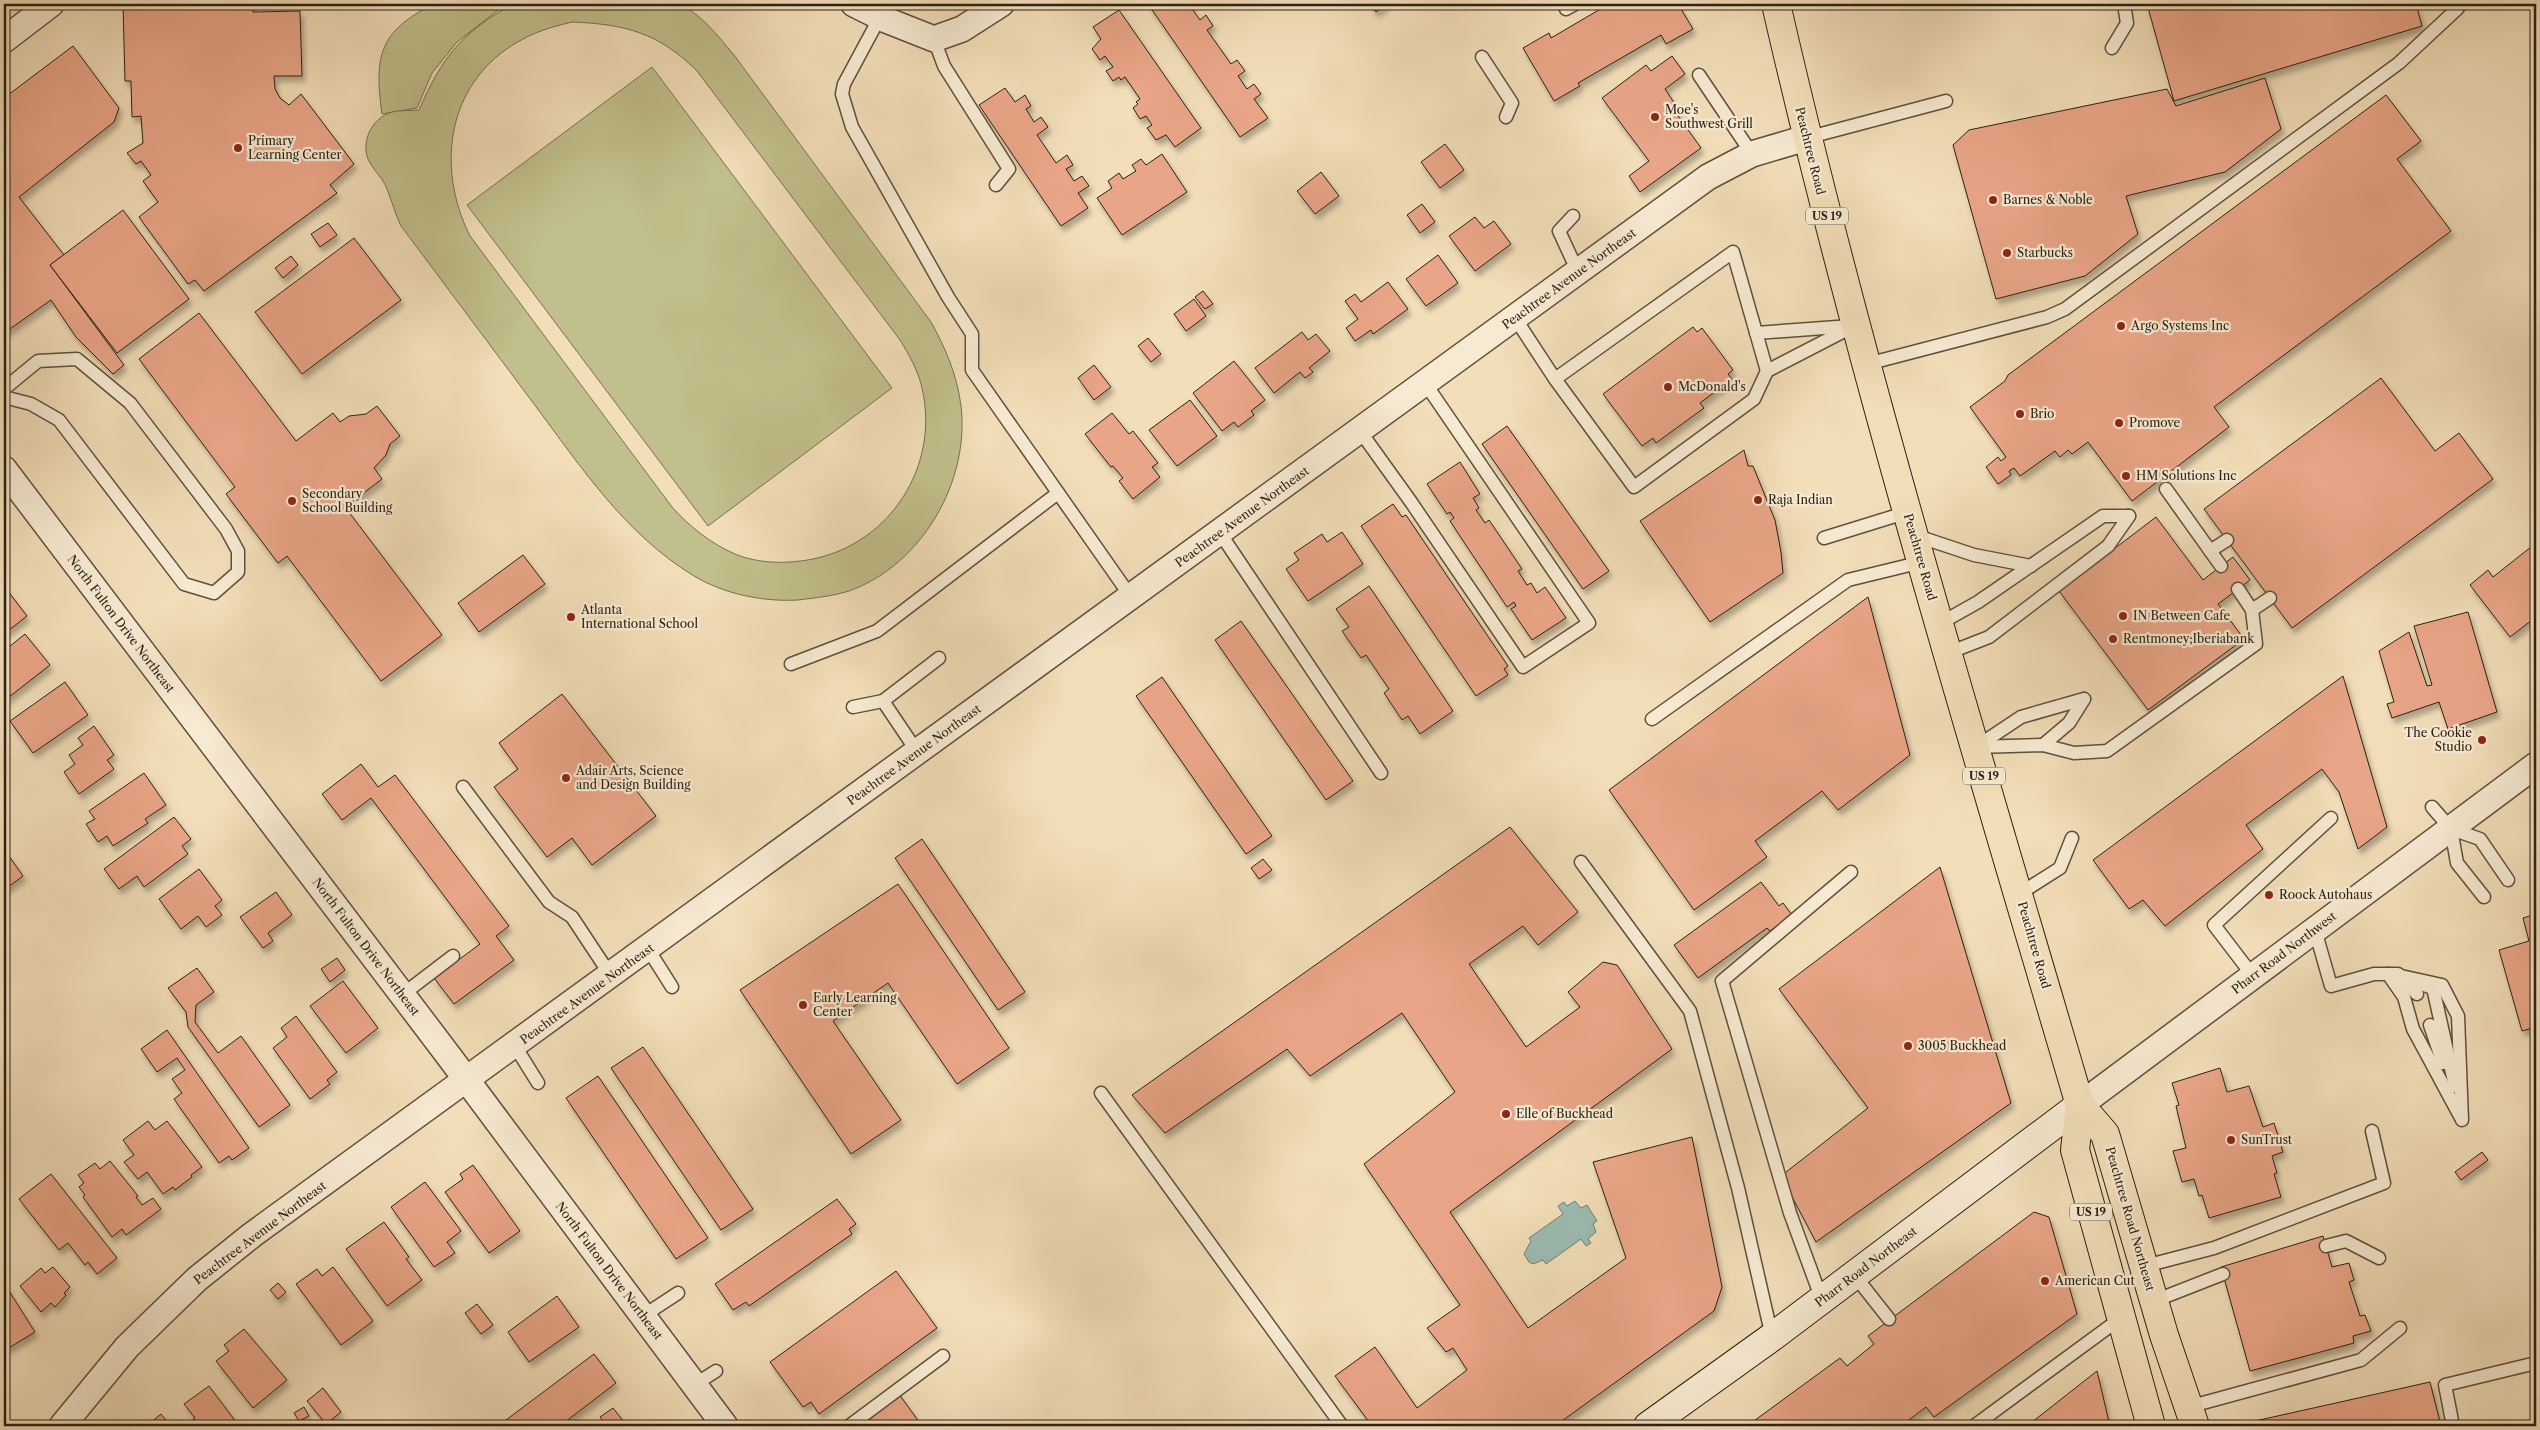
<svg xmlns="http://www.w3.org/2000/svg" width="2540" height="1430" font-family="'Libre Caslon Text',serif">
<defs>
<filter id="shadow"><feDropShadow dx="3" dy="5.5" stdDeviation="2.5" flood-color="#0004"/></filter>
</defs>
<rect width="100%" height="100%" fill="#f2deb9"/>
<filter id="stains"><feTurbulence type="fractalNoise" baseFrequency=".004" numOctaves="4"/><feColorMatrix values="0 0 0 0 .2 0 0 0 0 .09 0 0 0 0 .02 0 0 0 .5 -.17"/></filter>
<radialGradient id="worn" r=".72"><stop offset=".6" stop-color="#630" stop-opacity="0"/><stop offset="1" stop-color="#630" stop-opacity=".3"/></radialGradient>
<g fill="#c1bf8b" stroke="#767050" fill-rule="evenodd">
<path d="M434 4H506L457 42 432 73 417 108 382 114C374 56 379 31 434 4Z"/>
<path d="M513 4H680C702 15 718 36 734 55L931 322C946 349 957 375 961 406 970 481 922 565 849 591 833 596 815 598 798 600 763 602 724 594 694 576 625 534 581 467 534 404 490 345 445 285 401 226 395 214 392 201 387 189 383 178 373 170 368 159 361 141 372 118 392 112 400 110 410 111 419 110 442 57 462 32 513 4ZM572 22C625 24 659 33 697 71L900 340C909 355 918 370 922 388 940 465 891 543 813 559 788 564 759 564 735 554 710 543 690 527 672 507L470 236C434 164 448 77 525 38 540 30 556 26 572 22Z"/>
<polygon points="652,67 892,388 708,526 467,205"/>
</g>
<polygon fill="#9bbcb2" stroke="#6f7e73" points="1575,1201 1581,1208 1587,1205 1597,1221 1593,1224 1596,1232 1588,1239 1591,1243 1586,1246 1581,1239 1546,1264 1543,1260 1533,1264 1529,1262 1524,1254 1531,1241 1529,1238 1563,1214 1558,1206 1564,1202 1567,1206"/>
<g fill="#e9a587" stroke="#2c2114" filter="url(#shadow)">
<polygon points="123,4 253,4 253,12 300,11 302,76 274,76 275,89 280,98 289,105 301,94 354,164 330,185 337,193 204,291 195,280 188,284 139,217 158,202 143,181 151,175 141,161 136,164 127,153 143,143 141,116 132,117 131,81 125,81"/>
<polygon points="1148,4 1193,4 1190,6 1200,20 1206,15 1213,26 1207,30 1231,64 1237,60 1245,71 1238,76 1247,89 1254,84 1261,94 1254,99 1268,118 1240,137"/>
<polygon points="1370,4 1387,4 1376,12"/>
<polygon points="1609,4 1678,4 1693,29 1666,44 1661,35 1578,83 1580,86 1554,101 1523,48 1549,33 1551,38"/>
<polygon points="2147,4 2416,4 2422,26 2174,101"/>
<polygon points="1119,10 1201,128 1175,147 1166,135 1156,140 1147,128 1152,125 1146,116 1140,119 1133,108 1138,104 1136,102 1140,99 1125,77 1121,80 1119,77 1113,81 1106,71 1113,67 1105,56 1100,60 1092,49 1101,39 1093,27"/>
<polygon points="73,46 119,108 114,122 19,197 64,255 50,265 124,365 113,374 76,337 51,300 4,333 4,98"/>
<polygon points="1672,56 1685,74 1665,89 1679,110 1676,113 1701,148 1640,192 1629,176 1649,161 1602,98 1646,65 1651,71"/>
<polygon points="2265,78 2281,129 2225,172 2126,196 2138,234 2085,276 1996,299 1953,145 1969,130 2167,89 2176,106"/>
<polygon points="1005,88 1015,102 1025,95 1031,106 1026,109 1034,122 1041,117 1048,127 1037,135 1056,163 1067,155 1073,165 1066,169 1074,181 1082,176 1089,186 1078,193 1088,208 1061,226 979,105"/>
<polygon points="2386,95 2421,141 2397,159 2451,231 2214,407 2229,427 2132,501 2088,442 2072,454 2068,450 2060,457 2055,451 2020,476 2014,468 2009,471 2011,475 1998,484 1986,467 1998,457 2001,461 2006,457 1970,407 2005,381 2008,375"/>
<polygon points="1445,144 1464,170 1440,188 1421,162"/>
<polygon points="1162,154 1187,192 1122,235 1097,198 1112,188 1108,181 1119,173 1123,179 1136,171 1132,165 1141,159 1146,165"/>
<polygon points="1321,172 1339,196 1315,214 1297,191"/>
<polygon points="1422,204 1435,222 1420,233 1407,215"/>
<polygon points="123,210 189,299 117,353 50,265"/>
<polygon points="1475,217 1484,228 1494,221 1511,244 1475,271 1449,236"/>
<polygon points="328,223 337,235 320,247 311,234"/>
<polygon points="354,238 401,300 302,374 255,312"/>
<polygon points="1438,255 1458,283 1426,306 1406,279"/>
<polygon points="291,256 298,265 283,278 275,268"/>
<polygon points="1388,282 1408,309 1373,334 1371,330 1355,341 1346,328 1358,319 1345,301 1355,294 1361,302"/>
<polygon points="1203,291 1213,304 1205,309 1195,297"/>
<polygon points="1194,299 1206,316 1186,331 1174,314"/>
<polygon points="199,313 296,441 333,413 340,422 349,416 366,414 377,406 400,436 390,444 386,455 374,468 382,479 345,507 442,635 381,681 287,556 278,563 226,494 235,487 139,359"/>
<polygon points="1693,327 1697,332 1702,328 1733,370 1728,374 1732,379 1700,403 1704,408 1656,443 1653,438 1642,446 1603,394"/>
<polygon points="1302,332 1308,340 1316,334 1330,351 1309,368 1313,372 1305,378 1300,372 1274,393 1255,368"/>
<polygon points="1148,338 1161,354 1151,362 1138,346"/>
<polygon points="1234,361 1265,400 1251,411 1254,415 1238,427 1234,422 1222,431 1193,393"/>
<polygon points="1094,365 1111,387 1094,400 1078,378"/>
<polygon points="2381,378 2435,451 2459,433 2493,479 2292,628 2204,509"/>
<polygon points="1190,400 1217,436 1177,466 1149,430"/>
<polygon points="1112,413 1129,434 1133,431 1158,463 1152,467 1160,477 1133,499 1119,481 1123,478 1113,466 1111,467 1085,434"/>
<polygon points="1507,426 1609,571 1583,589 1482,444"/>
<polygon points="1744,450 1748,466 1753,466 1775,520 1781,552 1783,573 1710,622 1640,521"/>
<polygon points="1460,462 1480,494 1473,498 1479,508 1476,510 1485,523 1489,520 1522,569 1518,571 1527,585 1531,583 1537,593 1545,587 1566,618 1532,640 1511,609 1516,606 1514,602 1507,607 1450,521 1454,518 1450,512 1447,514 1427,484"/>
<polygon points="1393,504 1402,517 1406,515 1508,666 1504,669 1508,675 1476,696 1361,526"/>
<polygon points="2156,517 2203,580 2233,557 2250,580 2218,604 2244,639 2148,710 2059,591"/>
<polygon points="1342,532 1363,564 1308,601 1286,569 1299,560 1294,553 1322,534 1327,542"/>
<polygon points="2536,543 2536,617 2510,637 2470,585 2488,570 2493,577"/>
<polygon points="523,555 545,584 479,632 458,603"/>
<polygon points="4,586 27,616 4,634"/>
<polygon points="1369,586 1453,711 1420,734 1408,716 1402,720 1384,693 1389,689 1366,655 1361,658 1342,631 1349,627 1336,609"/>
<polygon points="1868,597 1910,755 1838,810 1822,791 1755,841 1767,857 1694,910 1609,790"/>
<polygon points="2468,612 2497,712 2448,729 2439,702 2392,718 2387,704 2394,702 2379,651 2409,632 2427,686 2432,685 2414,626"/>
<polygon points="1241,621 1353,781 1326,800 1215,640"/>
<polygon points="25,634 50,665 4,701 4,651"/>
<polygon points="2343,676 2387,827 2358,849 2339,792 2322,769 2246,825 2263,849 2165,926 2143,900 2129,909 2093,860"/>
<polygon points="1162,677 1272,836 1246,854 1136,696"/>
<polygon points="65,682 88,715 33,753 10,721"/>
<polygon points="562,694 656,816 592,865 572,838 547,857 494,787 518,769 499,743"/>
<polygon points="94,726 114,755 107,760 114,769 79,794 64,772 75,764 69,755 83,745 78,738"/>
<polygon points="361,764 378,787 395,775 509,926 496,936 514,960 454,1004 434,978 480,944 371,798 342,820 322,794"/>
<polygon points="144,773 166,805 145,819 148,823 113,846 107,836 98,842 86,824 95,819 89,811"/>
<polygon points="174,817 191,839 182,846 188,854 144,887 137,876 119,889 104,869"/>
<polygon points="1510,827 1578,912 1538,945 1523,926 1469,964 1526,1047 1580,1007 1568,992 1603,962 1617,965 1672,1049 1450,1212 1528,1328 1626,1258 1593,1162 1692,1137 1722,1287 1714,1311 1555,1426 1372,1426 1335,1376 1375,1347 1417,1408 1467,1370 1453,1348 1446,1352 1427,1328 1460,1305 1364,1164 1455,1092 1402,1013 1310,1076 1287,1049 1165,1133 1132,1095"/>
<polygon points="922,839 1025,992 998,1010 895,858"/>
<polygon points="9,856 23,876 4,890 4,860"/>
<polygon points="1263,859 1272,870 1259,879 1251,868"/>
<polygon points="1940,867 2011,1103 1816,1242 1781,1176 1868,1108 1779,989"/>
<polygon points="199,869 222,900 215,906 222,915 206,927 198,916 181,929 159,899"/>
<polygon points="1761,882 1779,906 1783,903 1792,915 1770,931 1767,928 1698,978 1674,945"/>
<polygon points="898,884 1009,1048 957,1084 888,983 833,1021 901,1120 851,1154 740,990"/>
<polygon points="276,892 292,915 268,933 273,941 263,948 240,917"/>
<polygon points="2536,914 2536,1027 2522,1031 2499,950 2529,941 2523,918"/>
<polygon points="337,958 345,970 330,982 321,969"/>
<polygon points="197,968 214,992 196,1005 195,1022 218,1053 241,1036 290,1105 259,1127 188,1027 186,1012 168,988"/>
<polygon points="343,981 378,1028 346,1053 310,1006"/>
<polygon points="296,1016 337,1072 327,1080 330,1084 310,1099 273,1048 287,1037 281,1028"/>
<polygon points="167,1030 249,1148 232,1160 229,1156 219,1163 174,1099 182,1093 172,1079 185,1070 177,1058 157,1072 141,1049"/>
<polygon points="643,1047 753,1209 721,1230 611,1068"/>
<polygon points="2220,1068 2227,1092 2249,1086 2263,1127 2274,1123 2283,1152 2272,1156 2277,1173 2274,1174 2281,1197 2209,1218 2202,1195 2199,1196 2194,1179 2182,1182 2173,1151 2186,1148 2176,1106 2179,1105 2172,1083"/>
<polygon points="598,1076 708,1238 676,1259 566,1098"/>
<polygon points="148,1121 155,1130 167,1121 202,1167 191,1175 192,1177 175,1190 173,1187 163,1194 147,1172 138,1179 124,1162 134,1155 123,1140"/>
<polygon points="2482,1152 2488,1160 2461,1180 2455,1172"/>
<polygon points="110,1161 138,1196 136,1197 142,1205 153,1198 161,1209 126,1235 122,1229 112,1237 83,1197 85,1195 79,1187 84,1183 78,1175 95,1163 100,1169"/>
<polygon points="473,1165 520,1231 489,1253 445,1192 463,1179 460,1174"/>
<polygon points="51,1174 117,1258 97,1274 88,1262 85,1265 68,1243 59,1250 19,1199"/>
<polygon points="425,1182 461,1231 447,1242 455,1253 434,1267 391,1207"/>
<polygon points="837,1199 856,1224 849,1229 852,1234 749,1306 746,1302 733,1310 715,1284"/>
<polygon points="2034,1212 2049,1217 2077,1314 1934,1417 1926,1407 1901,1426 1747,1426 1840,1358 1847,1366 1874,1344 1868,1336"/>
<polygon points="384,1222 409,1257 406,1259 422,1280 387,1306 346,1249"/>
<polygon points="2323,1236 2332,1267 2349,1263 2354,1280 2349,1282 2360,1316 2365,1315 2371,1331 2353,1336 2354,1343 2250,1371 2221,1267"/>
<polygon points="53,1267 70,1287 64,1293 66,1295 55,1307 51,1303 41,1312 20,1286 41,1268 45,1273"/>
<polygon points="333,1267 373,1321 341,1345 296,1284 317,1269 322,1276"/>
<polygon points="896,1271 937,1328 819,1414 811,1402 803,1407 770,1362"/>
<polygon points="4,1283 35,1332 7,1349 4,1345"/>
<polygon points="278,1283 286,1292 278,1299 270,1290"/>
<polygon points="557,1296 579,1327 529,1362 508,1332"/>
<polygon points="477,1304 493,1325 481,1334 465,1313"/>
<polygon points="244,1329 287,1380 253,1408 216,1361 229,1351 224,1345"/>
<polygon points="594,1354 616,1383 565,1422 568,1426 498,1426"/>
<polygon points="2097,1371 2110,1426 2027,1426"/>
<polygon points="2430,1382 2441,1426 2257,1426 2255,1421"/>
<polygon points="209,1386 239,1426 186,1425 195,1418 184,1404"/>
<polygon points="323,1388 341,1412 326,1424 307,1401"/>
<polygon points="899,1394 922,1426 855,1426"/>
<polygon points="304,1407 309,1416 299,1421 294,1413"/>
<polygon points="613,1408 627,1426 607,1426 600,1417"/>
<polygon points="161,1414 171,1426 140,1426 148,1420 150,1423"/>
</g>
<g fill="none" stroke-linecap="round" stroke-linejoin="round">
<g stroke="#5e503d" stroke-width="15">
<g id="lane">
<polyline points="1566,9 1575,4"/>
<polyline points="880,17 844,84 842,94 852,127 948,297 972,334 972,370 1131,597"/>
<polyline points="934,39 944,66 1009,169 996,185"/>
<polyline points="2112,48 2127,23 2124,4"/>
<polyline points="1482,57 1512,103 1506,117"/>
<polyline points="1699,75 1752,154"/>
<polyline points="1806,138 1946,101"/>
<polyline points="1573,216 1559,231 1578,272"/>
<polyline points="1515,318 1555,379 1634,487 1754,399 1767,371 1856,325"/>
<polyline points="1756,333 1851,326"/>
<polyline points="1867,364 2047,317 2065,309 2399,63 2458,8 2457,4"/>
<polyline points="1555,379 1733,252 1767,371"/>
<polyline points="4,389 38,361 77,359 130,403 226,529 238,551 238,572 214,593 184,584 59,420 31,404 4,397"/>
<polyline points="1360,431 1411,502 1523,667 1589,623 1425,383"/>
<polyline points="2166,489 2221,566"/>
<polyline points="1220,533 1381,773"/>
<polyline points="1914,535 1974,555 2031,566"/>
<polyline points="1824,538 1908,512"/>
<polyline points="2210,551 2227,540"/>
<polyline points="2252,610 2270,598"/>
<polyline points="1939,624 1978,602 2103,516 2129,516"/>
<polyline points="1948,653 1989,637 2108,546 2129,516"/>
<polyline points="791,664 877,631 1058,493"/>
<polyline points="883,701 918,753"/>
<polyline points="853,707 883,701 939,658"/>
<polyline points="1652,719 1848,580 1922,562"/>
<polyline points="2043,745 2069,723 2084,699"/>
<polyline points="1976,747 2043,745 2074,753 2107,751 2256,644 2252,610 2238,589"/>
<polyline points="1976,747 2021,717 2084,699"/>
<polyline points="463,787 549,902 572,917 611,976"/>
<polyline points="2432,807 2451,829 2480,839 2508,880"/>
<polyline points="2451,829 2457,863 2484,897"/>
<polyline points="1581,862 1690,1011 1738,1188 1772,1337"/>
<polyline points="2019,894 2060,868 2072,838"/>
<polyline points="2315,930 2331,986 2374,974 2398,974 2417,994"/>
<polyline points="648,949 672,987"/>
<polyline points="2388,974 2404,997 2413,1029 2461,1118"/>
<polyline points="2253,976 2214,925 2331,818"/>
<polyline points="2401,976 2442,985 2458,1016 2462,1120"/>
<polyline points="2421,984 2433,988 2455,1086"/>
<polyline points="402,995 453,956"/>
<polyline points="2430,1025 2443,1063"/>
<polyline points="515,1046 538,1083"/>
<polyline points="1101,1093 1342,1426"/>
<polyline points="2326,1246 2346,1241 2379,1258"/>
<polyline points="2145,1266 2214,1248 2384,1183 2372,1131"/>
<polyline points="1855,1276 1889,1319"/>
<polyline points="1822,1300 1790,1213 1722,981 1851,872"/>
<polyline points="2154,1301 2223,1274"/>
<polyline points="643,1316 678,1293"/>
<polyline points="694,1385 716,1371"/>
<polyline points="2188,1407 2361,1360 2400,1328"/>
<polyline points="849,1426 943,1356"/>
<polyline points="1974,1426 2121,1318"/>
<polyline points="2453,1426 2445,1385 2536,1363"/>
</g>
</g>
<g stroke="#5e503d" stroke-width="28">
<g id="street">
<polyline points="854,4 886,20 934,39 962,29 1001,4"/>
<polyline points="4,40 51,4"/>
<polyline points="4,469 451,1059 725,1426"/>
<polyline points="2080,1105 2536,765"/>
<polyline points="62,1426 127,1347 197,1279 252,1235 1708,177 1752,154 1806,138"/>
</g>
</g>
<g stroke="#2c2114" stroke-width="30">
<polyline id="secondary" points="1648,1426 1772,1337 2080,1105"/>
</g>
<g stroke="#2c2114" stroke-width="30">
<g id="highway">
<path d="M1776 4C1861 375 1973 740 2080 1105L2075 1150 2151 1426"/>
<polyline points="2080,1105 2105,1134 2164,1335 2195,1426"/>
</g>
</g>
<use href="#lane" stroke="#f7ead2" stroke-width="12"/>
<use href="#street" stroke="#f7ead2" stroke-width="25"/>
<use href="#secondary" stroke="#f7ead2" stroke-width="28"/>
<use href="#highway" stroke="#f2deb9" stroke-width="28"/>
</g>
<g fill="#8f2418" stroke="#f7ead2" stroke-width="2">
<circle cx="1655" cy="117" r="5"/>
<circle cx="238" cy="148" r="5"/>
<circle cx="1993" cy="200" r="5"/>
<circle cx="2007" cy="253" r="5"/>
<circle cx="2121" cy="326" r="5"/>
<circle cx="1668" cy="387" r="5"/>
<circle cx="2020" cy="414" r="5"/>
<circle cx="2119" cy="423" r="5"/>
<circle cx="2126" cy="476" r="5"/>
<circle cx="1758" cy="500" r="5"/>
<circle cx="292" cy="501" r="5"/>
<circle cx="2123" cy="616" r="5"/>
<circle cx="571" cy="617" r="5"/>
<circle cx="2113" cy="639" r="5"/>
<circle cx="2482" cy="740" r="5"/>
<circle cx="566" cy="778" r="5"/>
<circle cx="2269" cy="895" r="5"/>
<circle cx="803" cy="1005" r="5"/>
<circle cx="1908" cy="1046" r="5"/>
<circle cx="1506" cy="1114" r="5"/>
<circle cx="2231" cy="1140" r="5"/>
<circle cx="2045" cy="1281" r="5"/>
</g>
<g text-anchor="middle" stroke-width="4.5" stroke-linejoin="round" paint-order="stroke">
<g fill="#f7ead2" stroke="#695d4d" stroke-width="1">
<rect x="1806" y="207.5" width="42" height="17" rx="4"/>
<rect x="1963" y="767.5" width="42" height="17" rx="4"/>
<rect x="2070" y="1203.5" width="42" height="17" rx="4"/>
</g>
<g font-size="11" font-weight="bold" fill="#2c2114">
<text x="1827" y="220">US 19</text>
<text x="1984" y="780">US 19</text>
<text x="2091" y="1216">US 19</text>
</g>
<g font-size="12" fill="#2c2114" stroke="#f7ead2" text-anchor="start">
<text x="1665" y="114">Moe's<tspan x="1665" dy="14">Southwest Grill</tspan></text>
<text x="248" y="145">Primary<tspan x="248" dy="14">Learning Center</tspan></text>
<text x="2003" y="204">Barnes &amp; Noble</text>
<text x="2017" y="257">Starbucks</text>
<text x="2131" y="330">Argo Systems Inc</text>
<text x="1678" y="391">McDonald's</text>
<text x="2030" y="418">Brio</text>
<text x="2129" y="427">Promove</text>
<text x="2136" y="480">HM Solutions Inc</text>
<text x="302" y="498">Secondary<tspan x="302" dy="14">School Building</tspan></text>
<text x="1768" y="504">Raja Indian</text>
<text x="581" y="614">Atlanta<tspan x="581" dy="14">International School</tspan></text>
<text x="2133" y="620">IN Between Cafe</text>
<text x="2123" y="643">Rentmoney;Iberiabank</text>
<text x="2472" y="737" text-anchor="end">The Cookie<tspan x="2472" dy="14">Studio</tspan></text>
<text x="576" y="775">Adair Arts, Science<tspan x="576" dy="14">and Design Building</tspan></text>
<text x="2279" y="899">Roock Autohaus</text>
<text x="813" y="1002">Early Learning<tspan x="813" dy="14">Center</tspan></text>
<text x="1918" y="1050">3005 Buckhead</text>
<text x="1516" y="1118">Elle of Buckhead</text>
<text x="2241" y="1144">SunTrust</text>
<text x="2055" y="1285">American Cut</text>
</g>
<g font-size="12" fill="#2c2114" stroke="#f7ead2">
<text transform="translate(1810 151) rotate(76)" y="4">Peachtree Road</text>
<text transform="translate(1569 279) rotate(-36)" y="4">Peachtree Avenue Northeast</text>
<text transform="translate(1242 517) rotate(-36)" y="4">Peachtree Avenue Northeast</text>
<text transform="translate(1920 557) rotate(74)" y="4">Peachtree Road</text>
<text transform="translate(121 624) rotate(53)" y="4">North Fulton Drive Northeast</text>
<text transform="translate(914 755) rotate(-36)" y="4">Peachtree Avenue Northeast</text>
<text transform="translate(2034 945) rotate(74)" y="4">Peachtree Road</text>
<text transform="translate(366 947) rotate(53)" y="4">North Fulton Drive Northeast</text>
<text transform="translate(2284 953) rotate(-37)" y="4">Pharr Road Northwest</text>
<text transform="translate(587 994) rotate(-36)" y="4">Peachtree Avenue Northeast</text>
<text transform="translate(2130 1219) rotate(74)" y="4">Peachtree Road Northeast</text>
<text transform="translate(260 1233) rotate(-37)" y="4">Peachtree Avenue Northeast</text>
<text transform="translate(1866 1267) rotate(-37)" y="4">Pharr Road Northeast</text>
<text transform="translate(609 1271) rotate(53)" y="4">North Fulton Drive Northeast</text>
</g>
</g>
<rect width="2540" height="1430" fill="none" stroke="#f2deb9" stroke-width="20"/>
<rect x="5" y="5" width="2530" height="1420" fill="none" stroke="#2c2114" stroke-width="2.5"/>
<rect x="10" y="10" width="2520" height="1410" fill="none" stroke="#2c2114"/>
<rect width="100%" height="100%" filter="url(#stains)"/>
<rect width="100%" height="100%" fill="url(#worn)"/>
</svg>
